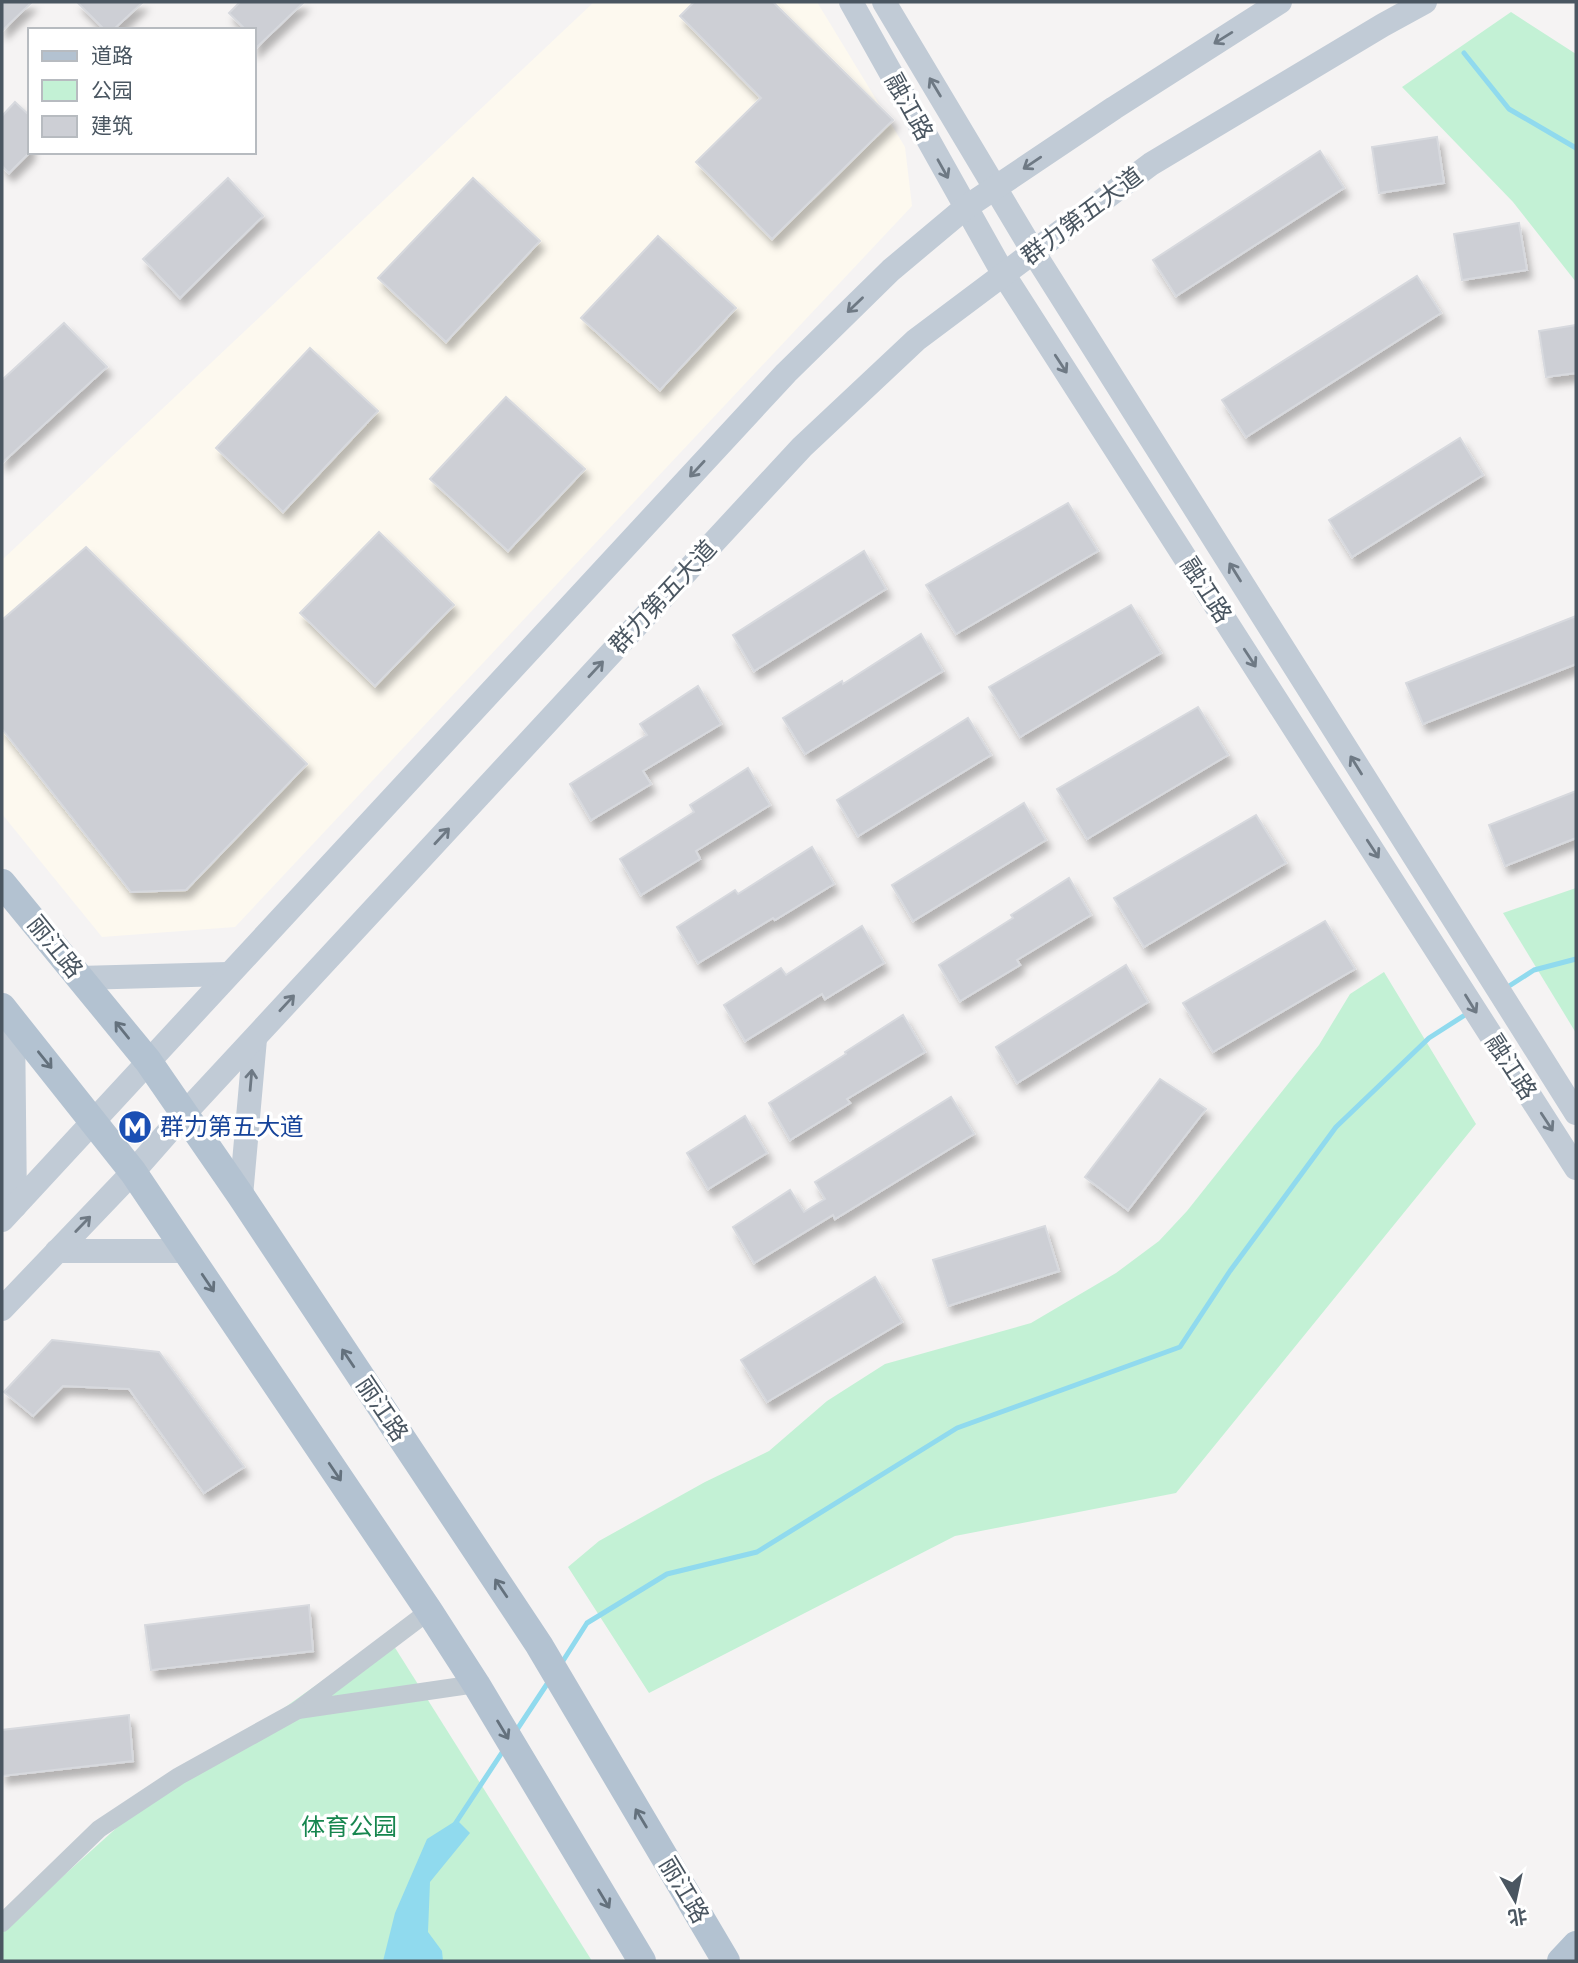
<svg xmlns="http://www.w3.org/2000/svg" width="1578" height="1963" font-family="Jost,'Noto Sans SC',sans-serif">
<defs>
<filter id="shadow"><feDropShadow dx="4.5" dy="8" stdDeviation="3.5" flood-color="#0004"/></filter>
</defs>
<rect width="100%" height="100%" fill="#f5f3f3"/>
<polygon fill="#fdf9ef" points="594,2 817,2 905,147 912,206 235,927 102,937 2,814 2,560"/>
<g fill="#c3f1d5">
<polygon points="1511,12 1576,54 1576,282 1513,202 1402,87"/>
<polygon points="1576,888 1576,1033 1503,913"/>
<polygon points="1384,972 1476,1124 1176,1493 955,1536 649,1693 568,1567 599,1541 705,1482 769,1451 827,1401 885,1364 1031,1323 1116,1273 1159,1241 1187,1211 1319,1045 1350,994"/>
<polygon points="387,1635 592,1961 2,1961 2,1931 122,1823"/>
</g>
<polygon fill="#90daee" points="457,1820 470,1833 430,1882 428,1932 442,1951 443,1961 383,1961 395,1913 427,1839"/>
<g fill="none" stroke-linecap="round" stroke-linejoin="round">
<g stroke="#90daee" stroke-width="5">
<polyline points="1464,53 1509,109 1576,148"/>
<polyline points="1506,988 1534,970 1576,959"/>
<polyline points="561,1664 587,1623 667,1574 757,1552 957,1428 1180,1347 1230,1271 1336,1127 1429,1038 1468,1013"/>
<polyline points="516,1731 549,1681"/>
<polyline points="455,1824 505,1748"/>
</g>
</g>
<g fill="#cdcfd5" stroke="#d7d9de" stroke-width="2" filter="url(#shadow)">
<polygon points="2,2 32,2 2,31"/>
<polygon points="77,2 143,2 113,30 105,30"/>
<polygon points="240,2 304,2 254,50 254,30 246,30 229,13"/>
<polygon points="694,2 773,2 893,120 772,239 696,162 761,98 680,16"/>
<polygon points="15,102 30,116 30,152 9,173 2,166 2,116"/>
<polygon points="1437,137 1444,183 1379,193 1372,147"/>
<polygon points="1320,151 1344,188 1176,296 1153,260"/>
<polygon points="228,178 263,216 180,298 143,259"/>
<polygon points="473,178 540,241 446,342 378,278"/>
<polygon points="1519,223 1527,270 1462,280 1454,234"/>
<polygon points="658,236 736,308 660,390 581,318"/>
<polygon points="1417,276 1441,313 1246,437 1222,400"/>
<polygon points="64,323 107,367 2,463 2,380"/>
<polygon points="1576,325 1576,373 1546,377 1539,331"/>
<polygon points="310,348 378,411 283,512 216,448"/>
<polygon points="506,397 585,469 508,551 430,479"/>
<polygon points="1460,438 1483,475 1352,557 1329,520"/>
<polygon points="1068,503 1098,551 956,634 926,585"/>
<polygon points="379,532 454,605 375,686 300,613"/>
<polygon points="86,547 307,764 186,890 131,892 2,729 2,620"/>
<polygon points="864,551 886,589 754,671 733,635"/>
<polygon points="1131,605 1161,653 1020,737 989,687"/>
<polygon points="1576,616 1576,664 1423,724 1406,683"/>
<polygon points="921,634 943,671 805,754 783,718 842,681 843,684"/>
<polygon points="698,686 721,724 643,771 651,784 591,820 570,784 647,735 640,724"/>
<polygon points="1198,707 1228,755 1087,839 1057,789"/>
<polygon points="968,718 991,755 858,836 837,800"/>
<polygon points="748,768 770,805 696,851 700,859 641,895 620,859 694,812 690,805"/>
<polygon points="1576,791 1576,838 1505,866 1489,825"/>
<polygon points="1024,803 1046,840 913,921 892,885"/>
<polygon points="1256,815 1286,863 1144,947 1114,898"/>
<polygon points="812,847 834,884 775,920 773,918 698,963 677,927 735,890 738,894"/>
<polygon points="1069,878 1091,915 1017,960 1020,965 960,1001 939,965 1013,918 1011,915"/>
<polygon points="1325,921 1355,969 1213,1052 1183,1003"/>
<polygon points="862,926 884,963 825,999 822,994 745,1041 724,1005 781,968 786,975"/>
<polygon points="1126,965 1148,1002 1017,1083 996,1047"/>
<polygon points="903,1015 925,1052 847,1099 850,1103 790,1140 769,1103 846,1054 845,1052"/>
<polygon points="1160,1079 1206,1109 1128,1210 1085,1177"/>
<polygon points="951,1097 974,1134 835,1219 833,1215 754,1263 733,1227 790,1190 804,1212 825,1199 815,1182"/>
<polygon points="745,1116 767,1153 708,1189 687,1153"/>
<polygon points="1045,1226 1059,1271 948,1306 933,1260"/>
<polygon points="875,1277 902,1322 767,1402 741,1360"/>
<polygon points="52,1340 159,1352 244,1467 204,1493 129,1389 63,1386 33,1416 4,1392"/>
<polygon points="309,1605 313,1651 151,1670 145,1625"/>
<polygon points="129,1715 133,1761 2,1776 2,1730"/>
</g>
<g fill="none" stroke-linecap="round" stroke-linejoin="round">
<g stroke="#c1cad2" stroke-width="18">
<polyline points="429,1611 298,1710 476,1684"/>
<polyline points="2,1923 99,1829 179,1776 298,1710"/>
</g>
<g stroke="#c1cbd6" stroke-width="24">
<polyline points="851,2 1004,275 1576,1168"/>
<polyline points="884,2 1034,253 1576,1113"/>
<polyline points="79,978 228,974"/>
<polyline points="13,1021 15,1206"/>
<polyline points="241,1196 255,1039"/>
<polyline points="2,1220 786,373 891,270 965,208 1114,108 1280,2"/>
<polyline points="57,1251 186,1251"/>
<polyline points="2,1309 133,1172 184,1114 802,447 916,340 1151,164 1383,25 1425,2"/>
</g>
<g stroke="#b3c2d1" stroke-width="28">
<polyline points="2,883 148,1061 241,1196 539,1645 726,1961"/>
<polyline points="2,1007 133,1172 429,1611 476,1684 642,1961"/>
<polyline points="1561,1961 1576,1945"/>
</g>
</g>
<defs><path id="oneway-shaft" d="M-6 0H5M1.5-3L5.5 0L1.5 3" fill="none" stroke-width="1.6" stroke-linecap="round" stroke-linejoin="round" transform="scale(1.75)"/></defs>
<g stroke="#6e7984">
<use href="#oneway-shaft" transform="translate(1223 38) rotate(148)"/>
<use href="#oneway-shaft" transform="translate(935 87) rotate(-121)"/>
<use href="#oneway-shaft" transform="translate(1032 163) rotate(146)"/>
<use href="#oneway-shaft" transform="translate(943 169) rotate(61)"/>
<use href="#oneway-shaft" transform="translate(855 305) rotate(136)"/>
<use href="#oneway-shaft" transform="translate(1061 364) rotate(57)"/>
<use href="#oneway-shaft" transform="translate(697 469) rotate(133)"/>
<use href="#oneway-shaft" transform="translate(1235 572) rotate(-122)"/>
<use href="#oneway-shaft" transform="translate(1250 658) rotate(57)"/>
<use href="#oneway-shaft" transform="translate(596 669) rotate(-47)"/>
<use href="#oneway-shaft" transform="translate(1356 765) rotate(-122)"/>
<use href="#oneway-shaft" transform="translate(442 836) rotate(-47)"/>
<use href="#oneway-shaft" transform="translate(1373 849) rotate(57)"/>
<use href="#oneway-shaft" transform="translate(287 1003) rotate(-47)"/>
<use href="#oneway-shaft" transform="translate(1471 1004) rotate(58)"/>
<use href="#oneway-shaft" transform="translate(251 1080) rotate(-85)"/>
<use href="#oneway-shaft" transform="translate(1547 1122) rotate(57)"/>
<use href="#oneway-shaft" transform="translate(83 1224) rotate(-46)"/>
</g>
<g stroke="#64717d">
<use href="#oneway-shaft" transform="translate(122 1030) rotate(-129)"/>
<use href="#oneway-shaft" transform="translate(45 1060) rotate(51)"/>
<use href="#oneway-shaft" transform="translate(208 1283) rotate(56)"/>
<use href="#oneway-shaft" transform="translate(348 1358) rotate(-124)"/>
<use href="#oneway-shaft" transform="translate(335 1472) rotate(56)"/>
<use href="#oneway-shaft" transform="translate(501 1588) rotate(-124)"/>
<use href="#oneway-shaft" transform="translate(503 1730) rotate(59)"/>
<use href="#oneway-shaft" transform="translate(641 1818) rotate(-121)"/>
<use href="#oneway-shaft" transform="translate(604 1899) rotate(59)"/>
</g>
<defs>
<g id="metro-disc" transform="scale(1.75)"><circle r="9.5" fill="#1a4fb4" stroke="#fff"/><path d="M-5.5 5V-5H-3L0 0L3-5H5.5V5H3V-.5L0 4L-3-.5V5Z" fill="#fff"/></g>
</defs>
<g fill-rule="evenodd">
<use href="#metro-disc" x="135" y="1127"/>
</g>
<g text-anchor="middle" stroke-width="7" stroke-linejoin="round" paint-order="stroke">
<g font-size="24" fill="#4a5661" stroke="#fff">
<text transform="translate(909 107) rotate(61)" y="8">融江路</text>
<text transform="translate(1082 216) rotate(-37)" y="8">群力第五大道</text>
<text transform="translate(1206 590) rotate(57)" y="8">融江路</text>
<text transform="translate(663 597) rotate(-47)" y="8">群力第五大道</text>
<text transform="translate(55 947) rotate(51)" y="8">丽江路</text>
<text transform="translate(1511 1067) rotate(57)" y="8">融江路</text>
<text transform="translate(382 1409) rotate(56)" y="8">丽江路</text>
<text transform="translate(684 1890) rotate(59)" y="8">丽江路</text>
</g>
<g font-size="24" fill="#164399" stroke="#fff" text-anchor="start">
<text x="160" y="1135">群力第五大道</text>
</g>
<g font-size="24" fill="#17864f" stroke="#fff">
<text x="349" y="1835">体育公园</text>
</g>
</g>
<rect width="1578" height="1963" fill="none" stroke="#4a5661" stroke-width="7"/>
<rect x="28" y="28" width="228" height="126" fill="#ffffff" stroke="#b7bbc0" stroke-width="2"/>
<rect x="42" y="51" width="35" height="10" fill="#b3c2d1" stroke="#b7bbc0" stroke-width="2"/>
<text x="91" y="63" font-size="21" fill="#4a5661">道路</text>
<rect x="42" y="80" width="35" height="21" fill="#c3f1d5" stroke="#b7bbc0" stroke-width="2"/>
<text x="91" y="98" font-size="21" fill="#4a5661">公园</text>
<rect x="42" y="116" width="35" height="21" fill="#cdcfd5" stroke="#b7bbc0" stroke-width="2"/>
<text x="91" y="133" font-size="21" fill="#4a5661">建筑</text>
<g transform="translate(1515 1900) rotate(171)" stroke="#ffffff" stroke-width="5" paint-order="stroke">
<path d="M0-5L12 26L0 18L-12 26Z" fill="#4a5661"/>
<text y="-10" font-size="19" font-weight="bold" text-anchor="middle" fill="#4a5661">北</text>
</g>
</svg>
